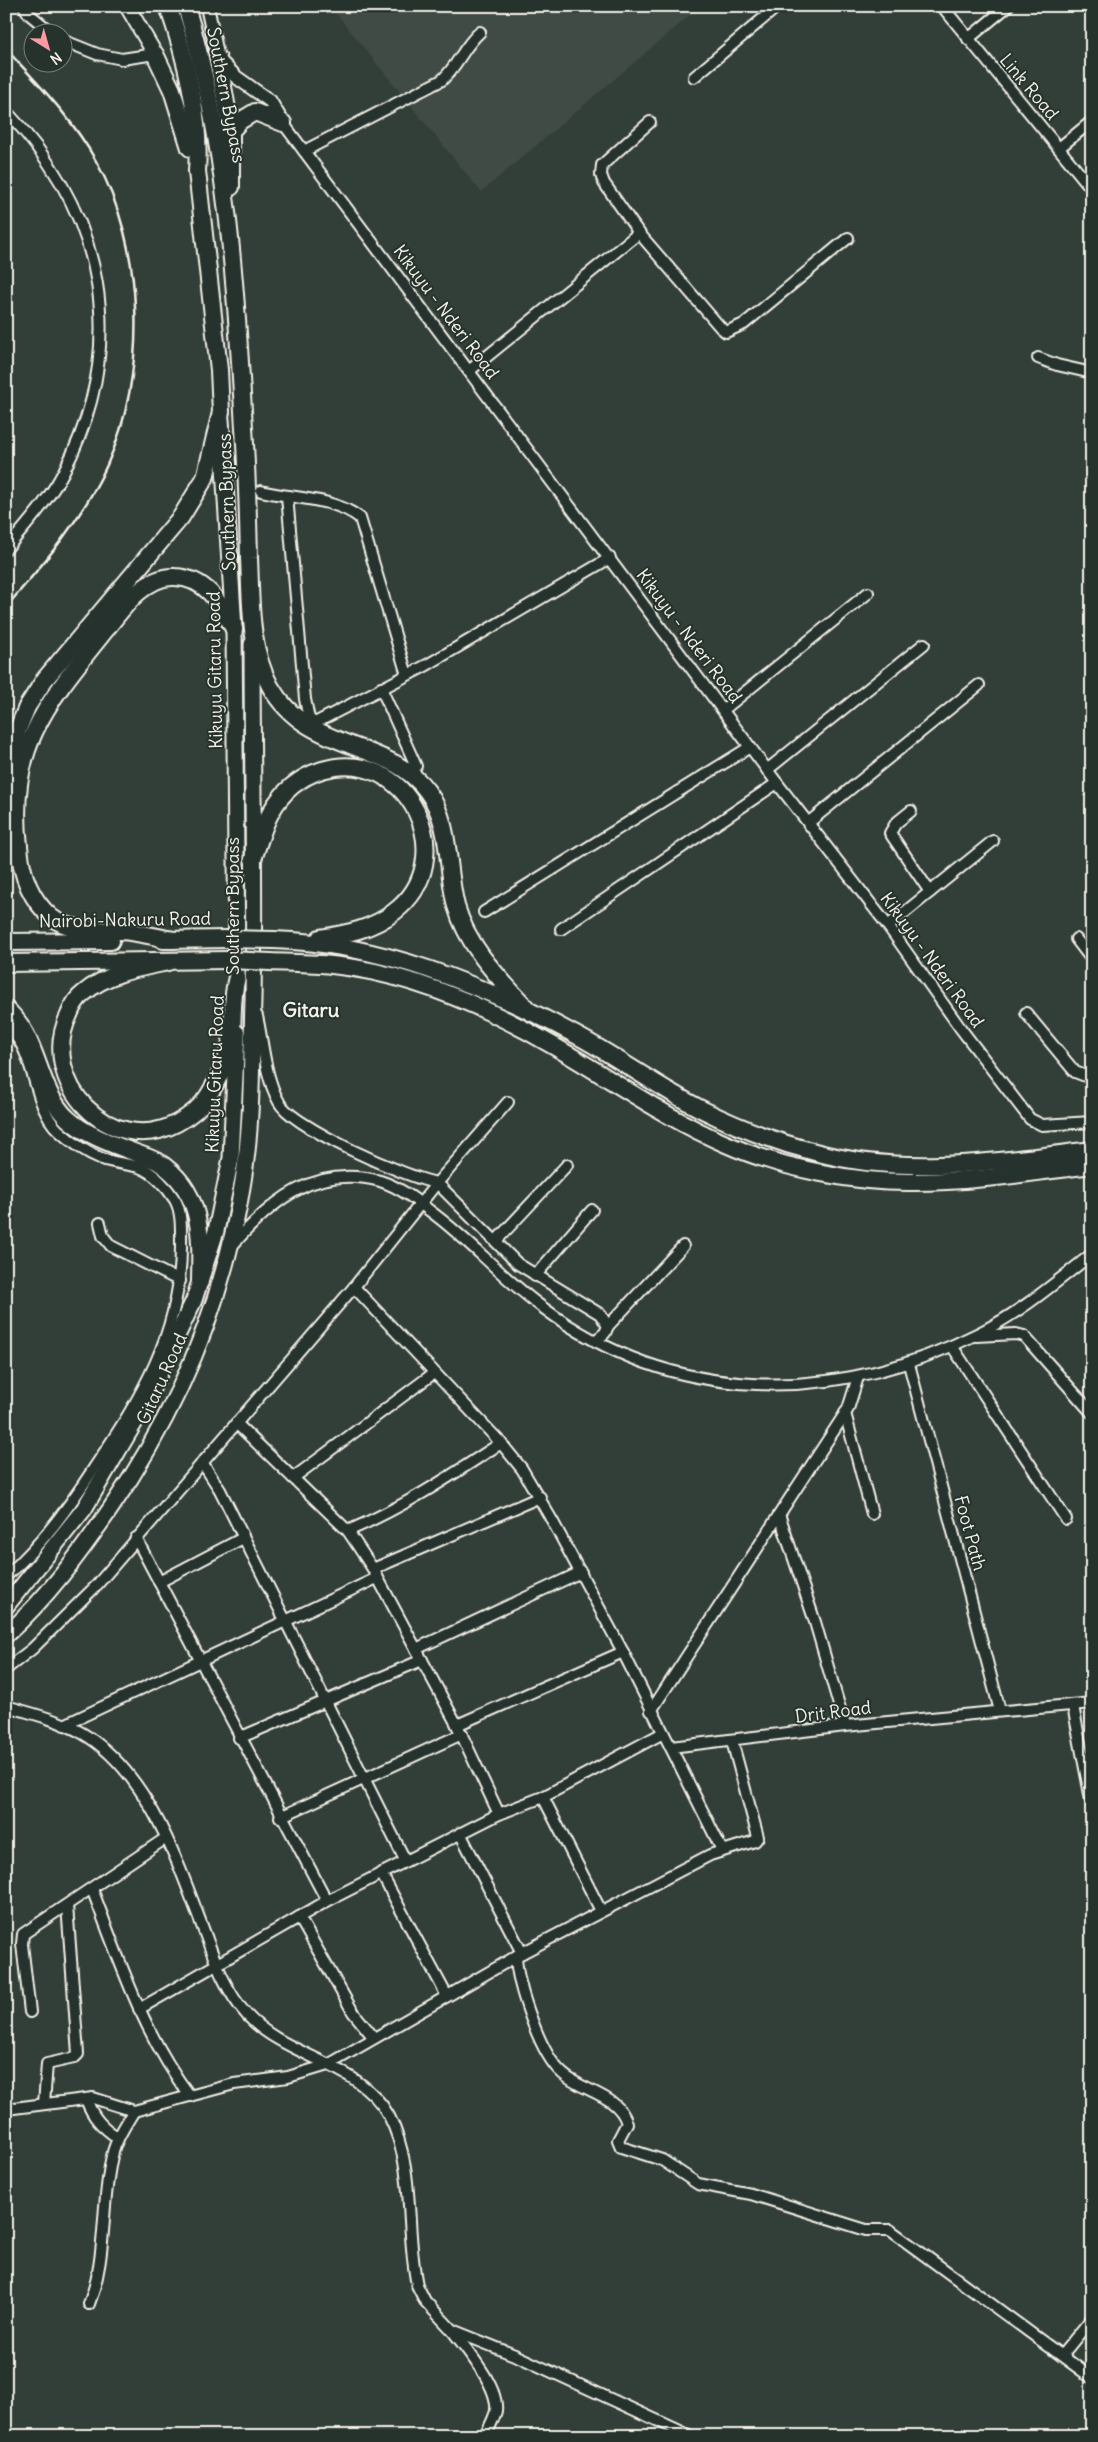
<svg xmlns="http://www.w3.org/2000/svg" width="1098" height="2442" font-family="Delius,sans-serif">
<rect width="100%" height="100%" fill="#323e38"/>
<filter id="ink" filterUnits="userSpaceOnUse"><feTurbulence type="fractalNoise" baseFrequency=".02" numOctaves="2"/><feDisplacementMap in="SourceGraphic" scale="10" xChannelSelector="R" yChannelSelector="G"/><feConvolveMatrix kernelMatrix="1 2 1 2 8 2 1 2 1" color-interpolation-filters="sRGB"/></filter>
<g filter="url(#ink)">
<polygon fill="#404b44" points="330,6 701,6 481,192"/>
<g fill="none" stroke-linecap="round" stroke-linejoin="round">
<g stroke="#f4f1e8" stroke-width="14">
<g id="minor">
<polyline points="24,6 29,14 51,32"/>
<polyline points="942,6 1092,189"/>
<polyline points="968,39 1008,6"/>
<polyline points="62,40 97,54 122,59 155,54"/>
<polyline points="694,77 778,6"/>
<path d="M6 111C105 214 130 344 63 473 48 501 26 525 6 549"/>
<polyline points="650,122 602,165 601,175 604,183 639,233 720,327 726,332 744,324 848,238"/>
<polyline points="283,123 777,783 888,926 961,1029 1030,1119 1042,1125 1092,1122"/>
<polyline points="1059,148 1092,121"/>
<path d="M304 151 442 80C459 64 463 47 480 32"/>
<polyline points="1038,358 1057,365 1092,373"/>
<polyline points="469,371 639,233"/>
<path d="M261 491C293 499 333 497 360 518L407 675"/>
<polyline points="287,496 305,699 309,719 315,723 427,665 610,558"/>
<polyline points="381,688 416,766"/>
<polyline points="723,710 868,593"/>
<polyline points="767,770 924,644"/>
<polyline points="911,811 896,823 890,833 930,892"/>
<polyline points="808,823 979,685"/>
<polyline points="484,912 750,747"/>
<polyline points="888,926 993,841"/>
<polyline points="561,929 777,783"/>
<polyline points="1076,939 1092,960"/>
<polyline points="1026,1013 1075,1072 1088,1077 1092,1076"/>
<path d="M257 1016C263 1043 265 1077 279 1102 292 1127 407 1178 437 1183L518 1264 600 1314 608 1326 605 1333 595 1341"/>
<path d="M6 1027C36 1046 31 1104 58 1130 70 1141 87 1153 102 1159 114 1163 127 1164 139 1167 153 1172 167 1187 175 1200 182 1212 181 1230 181 1244 182 1332 141 1398 94 1468 69 1507 41 1546 6 1576"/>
<polyline points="100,1223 103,1236 111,1246 180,1281"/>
<polyline points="496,1241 567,1165"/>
<path d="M232 1246C271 1201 315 1164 380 1181 399 1187 415 1199 430 1211 470 1240 502 1278 542 1307 674 1406 836 1405 979 1333 1020 1313 1056 1282 1092 1254"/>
<polyline points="535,1276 592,1210"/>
<polyline points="354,1287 501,1443 522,1469 553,1522 623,1652 722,1850"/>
<polyline points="608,1326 683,1246"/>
<polyline points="976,1336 1016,1334 1024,1336 1092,1413"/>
<polyline points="952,1346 1066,1519"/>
<polyline points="909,1364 1000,1711"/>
<polyline points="845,1413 872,1514"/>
<polyline points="236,1423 348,1531 373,1569 457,1725 499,1814"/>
<polyline points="202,1462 220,1490 405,1860"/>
<polyline points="293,1478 434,1373"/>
<polyline points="780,1517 815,1622 845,1726"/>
<path d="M348 1531C406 1506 449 1477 501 1443"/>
<polyline points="136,1538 327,1901"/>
<polyline points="373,1569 540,1497"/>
<polyline points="159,1582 243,1538"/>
<polyline points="416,1649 581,1572"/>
<polyline points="6,1669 32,1649 96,1586 354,1287 437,1183 508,1102"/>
<path d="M6 1706C31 1713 59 1720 82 1733 146 1770 176 1857 201 1923 213 1955 224 1990 247 2015 286 2058 360 2062 389 2116 416 2168 405 2229 417 2285L425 2301 452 2330 517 2356 691 2436"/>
<polyline points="1073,1706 1092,1805"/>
<polyline points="651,1711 848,1409 858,1377"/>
<polyline points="64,1725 377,1578"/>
<polyline points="457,1725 623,1652"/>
<polyline points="239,1738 422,1660"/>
<polyline points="671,1747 845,1726 1092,1703"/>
<polyline points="543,1797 601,1911"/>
<polyline points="280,1817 462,1734"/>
<polyline points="460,1833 522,1953"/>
<polyline points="381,1873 447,1996"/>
<path d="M92 1889C120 1961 143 2034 190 2096"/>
<polyline points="299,1917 353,2012 374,2038"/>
<path d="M516 1956C517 1985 540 2054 562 2073 582 2092 618 2094 627 2123L618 2140 621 2147 662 2160 698 2184 751 2194 866 2230H890L1092 2378"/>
<polyline points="139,2009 327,1901 499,1814 543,1797 663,1733"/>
<polyline points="30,2012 22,1944 23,1934 166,1838"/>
<path d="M86 2099C93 2118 102 2127 118 2138"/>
<polyline points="44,2104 47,2064 74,2058 78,2054 67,1905"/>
<polyline points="6,2109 93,2098 134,2111 234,2084 288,2077 328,2065 522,1953 710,1855 755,1841 758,1837 755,1826 732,1741"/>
<path d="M89 2304C108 2256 100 2202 113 2152 117 2137 126 2124 134 2111"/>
<path d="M452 2330C466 2349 499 2386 496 2411 494 2419 489 2428 485 2436"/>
<polyline points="1062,2355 1092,2318"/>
</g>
</g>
<g stroke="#f4f1e8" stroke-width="16">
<polyline id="tertiary" points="207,6 218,59 236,77 270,101 283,123"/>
</g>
<g stroke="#f4f1e8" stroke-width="18">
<polyline id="secondary" points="127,6 155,54"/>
</g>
<g stroke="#f4f1e8" stroke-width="19">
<g id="primary">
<polyline points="221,419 234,629 237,973"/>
<polyline points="6,1606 84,1509 142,1410 194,1300 216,1231 231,1158 237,1033"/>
<path d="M6 1635C47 1598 80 1553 111 1508 178 1410 225 1299 243 1181 253 1121 251 1060 253 1000 255 882 252 763 252 644"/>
</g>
</g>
<g stroke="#f4f1e8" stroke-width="20">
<g id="trunk">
<path d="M186 6C227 143 236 286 244 428 247 471 248 515 249 558 251 602 249 647 270 686 308 754 388 738 427 791 452 824 446 868 456 906 468 948 501 980 530 1012"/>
<polyline points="155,54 172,90 190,148"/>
<polyline points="218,59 231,131 231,187"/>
<polyline points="231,131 240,121 255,112 283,123"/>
<path d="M6 774 18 729 27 707 45 679 181 517 205 478 221 412 219 370 197 171C201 117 186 58 168 6"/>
<path d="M253 859C259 843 263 826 271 812 282 792 300 777 322 770 407 744 464 859 394 912 373 929 346 934 320 938"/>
<polyline points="163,940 227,939"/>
<path d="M173 940C156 937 138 932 120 931 98 929 70 932 51 917 30 899 21 873 19 846 8 749 45 705 103 633 120 612 144 575 175 577 207 578 220 604 234 629"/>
<path d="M274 940C380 943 481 984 574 1034 618 1057 657 1087 701 1109 737 1127 776 1142 815 1152 906 1177 1001 1161 1092 1150"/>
<polyline points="6,942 111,941"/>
<path d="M168 962C139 968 107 973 84 993 77 998 72 1007 69 1015 37 1081 110 1159 177 1123 188 1117 201 1107 208 1096 218 1081 228 1059 231 1041 234 1019 231 998 237 977"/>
<path d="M270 962C291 963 311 963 332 965 409 973 485 1006 552 1045 610 1078 665 1118 726 1144 780 1168 855 1183 914 1182 973 1182 1033 1172 1092 1165"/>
<polyline points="6,963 229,960"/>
<path d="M6 1009C40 1038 36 1088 67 1118 91 1140 128 1149 157 1161 203 1190 201 1234 200 1282"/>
</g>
</g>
<use href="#minor" stroke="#26332d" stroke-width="10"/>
<use href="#tertiary" stroke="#26332d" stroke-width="12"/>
<use href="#secondary" stroke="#26332d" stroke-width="14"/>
<use href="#primary" stroke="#26332d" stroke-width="15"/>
<use href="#trunk" stroke="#26332d" stroke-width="16"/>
<path stroke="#f4f1e8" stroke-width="2.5" d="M6 49C38 84 73 119 96 161 145 247 148 375 107 465 83 518 44 563 6 607"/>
<g stroke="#f4f1e8" stroke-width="20" stroke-linecap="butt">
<g id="trunk-bridge">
<polyline points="227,939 274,940"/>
<polyline points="229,960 270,962"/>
</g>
</g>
<use href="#trunk-bridge" stroke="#26332d" stroke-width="16"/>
</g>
</g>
<g text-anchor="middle" stroke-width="4" stroke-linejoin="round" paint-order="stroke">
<g font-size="18" fill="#f4f1e8" stroke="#26332d">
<text transform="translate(1029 87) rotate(50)" y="6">Link Road</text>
<text transform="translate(226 95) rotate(79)" y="6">Southern Bypass</text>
<text transform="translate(446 312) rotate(53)" y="6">Kikuyu - Nderi Road</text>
<text transform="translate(227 502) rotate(-92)" y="6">Southern Bypass</text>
<text transform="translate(689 636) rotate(53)" y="6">Kikuyu - Nderi Road</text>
<text transform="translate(215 670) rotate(-91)" y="6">Kikuyu Gitaru Road</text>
<text transform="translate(233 906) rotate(-90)" y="6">Southern Bypass</text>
<text transform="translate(125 920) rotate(-1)" y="6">Nairobi-Nakuru Road</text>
<text transform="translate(932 960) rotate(54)" y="6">Kikuyu - Nderi Road</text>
<text transform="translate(215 1074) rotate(-88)" y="6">Kikuyu Gitaru Road</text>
<text transform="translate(162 1379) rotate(-66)" y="6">Gitaru Road</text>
<text transform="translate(970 1533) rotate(75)" y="6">Foot Path</text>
<text transform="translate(833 1712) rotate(-7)" y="6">Drit Road</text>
</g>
<g font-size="20" font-weight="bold" fill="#f4f1e8" stroke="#26332d">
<text x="311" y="1017">Gitaru</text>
</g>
</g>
<rect width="1098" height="2442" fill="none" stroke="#26332d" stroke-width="25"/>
<rect x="12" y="12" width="1073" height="2417" fill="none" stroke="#f4f1e8" stroke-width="2" filter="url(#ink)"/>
<g transform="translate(48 48) rotate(143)"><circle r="24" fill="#26332d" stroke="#787f78"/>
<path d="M0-4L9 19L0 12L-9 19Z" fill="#ff9aa2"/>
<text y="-8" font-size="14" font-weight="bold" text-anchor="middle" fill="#f4f1e8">N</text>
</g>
</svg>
